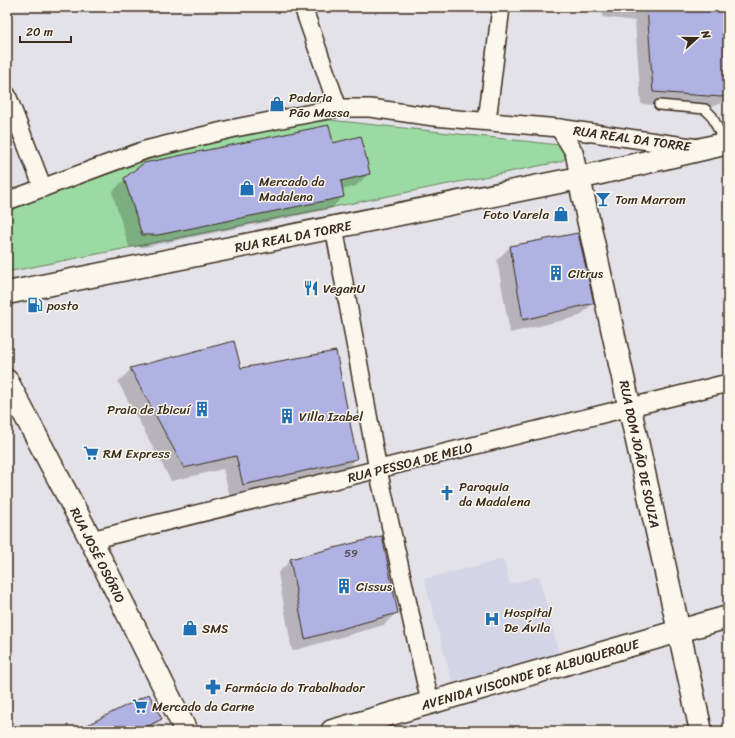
<svg xmlns="http://www.w3.org/2000/svg" width="735" height="738" font-family="Sriracha,sans-serif">
<rect width="100%" height="100%" fill="#e4e2e9"/>
<filter id="ink" filterUnits="userSpaceOnUse"><feTurbulence type="fractalNoise" baseFrequency=".025" numOctaves="2"/><feDisplacementMap in="SourceGraphic" scale="8" xChannelSelector="R" yChannelSelector="G"/><feConvolveMatrix kernelMatrix="1 2 1 2 8 2 1 2 1" color-interpolation-filters="sRGB"/></filter>
<g filter="url(#ink)">
<polygon fill="#d4d4e7" points="503,559 510,584 539,576 559,654 452,682 424,579"/>
<path fill="#9bdaa2" stroke="#6b8260" d="M330 120 560 145 566 153C566 158 564 161 559 162L7 272V210L187 146 310 122Z"/>
<g fill="#0003">
<polygon points="604,7 728,7 728,100 707,109 641,104 635,21 602,17"/>
<polygon points="332,144 369,173 356,186 342,190 343,196 331,209 145,247 129,247 112,192 125,179"/>
<polygon points="577,234 593,303 580,316 510,333 497,260 510,247"/>
<polygon points="233,342 240,370 356,459 343,472 230,497 223,469 171,481 118,382 131,369"/>
<polygon points="291,560 397,612 384,625 292,651 278,573"/>
<polygon points="161,719 151,729 146,731 77,731"/>
</g>
<g fill="#b0b2e3" stroke="#3b2a1e">
<polygon points="647,7 728,7 728,94 721,97 653,92"/>
<polygon points="329,125 333,143 361,136 370,174 341,181 344,197 158,235 142,235 124,178 144,163"/>
<polygon points="578,233 594,303 523,320 510,246"/>
<polygon points="234,341 241,368 336,351 357,459 243,485 236,456 184,468 130,368"/>
<polygon points="382,536 398,613 305,639 290,559"/>
<polygon points="149,694 162,719 138,731 75,731"/>
</g>
<g fill="none" stroke-linecap="round" stroke-linejoin="round">
<g stroke="#3b2a1e" stroke-width="12">
<polyline id="lane" points="659,105 705,109 712,116 725,144"/>
</g>
<g stroke="#3b2a1e" stroke-width="20">
<g id="street">
<polyline points="303,7 338,108"/>
<polyline points="7,95 43,188"/>
<polyline points="487,121 501,7"/>
<polyline points="559,128 574,152 579,178"/>
<polyline points="7,201 145,150 235,128 338,108 370,108 434,117 559,128 698,148"/>
<polyline points="334,227 378,470 430,702"/>
<polyline points="91,540 728,383"/>
</g>
</g>
<g stroke="#3b2a1e" stroke-width="25">
<polyline id="secondary" points="579,178 701,731"/>
</g>
<g stroke="#3b2a1e" stroke-width="25">
<g id="primary">
<polyline points="7,293 579,178 728,143"/>
<polyline points="7,381 91,540 186,731"/>
<polyline points="332,731 728,617"/>
</g>
</g>
<use href="#lane" stroke="#fbf7ec" stroke-width="9"/>
<use href="#street" stroke="#fbf7ec" stroke-width="17"/>
<use href="#secondary" stroke="#fbf7ec" stroke-width="22"/>
<use href="#primary" stroke="#fbf7ec" stroke-width="22"/>
</g>
</g>
<defs>
<g id="shop-bare" transform="scale(1.2)"><path d="M-5-2.5h2.3a2.7 3.5 0 0 1 5.4 0H5L5.5 6h-11ZM-1.5-2.5h3a1.5 2.3 0 0 0-3 0Z" fill="#1f6fb2" stroke="#fbf7ec" stroke-width="2.5" paint-order="stroke"/></g>
<g id="bar-bare" transform="scale(1.2)"><path d="M-6-5H6L.8 .8V4.5H3.5V6h-7V4.5H-.8V.8Z" fill="#1f6fb2" stroke="#fbf7ec" stroke-width="2.5" paint-order="stroke"/></g>
<g id="building-bare" transform="scale(1.2)"><path d="M-4-6H4V6H1V3H-1V6H-4ZM-2.5-4.3h1.7v1.8h-1.7ZM.8-4.3h1.7v1.8H.8ZM-2.5-1h1.7V.8h-1.7ZM.8-1h1.7V.8H.8Z" fill="#1f6fb2" stroke="#fbf7ec" stroke-width="2.5" paint-order="stroke"/></g>
<g id="restaurant-bare" transform="scale(1.2)"><path d="M-5-6h1v4h1v-4h1v4h1v-4h1v5L-1.5 .5V6h-2V.5L-5-1ZM5-6V6H3V1.5H1.5Q1.5-4 5-6Z" fill="#1f6fb2" stroke="#fbf7ec" stroke-width="2.5" paint-order="stroke"/></g>
<g id="fuel-bare" transform="scale(1.2)"><path d="M-5.5-6h7V0h2V4h1.3V-2.5L3-4.5l.8-.8L6-3V5H2.5V1h-1V6h-7ZM-4.2-4.7v3.2H.2V-4.7Z" fill="#1f6fb2" stroke="#fbf7ec" stroke-width="2.5" paint-order="stroke"/></g>
<g id="supermarket-bare" transform="scale(1.2)"><path d="M-6-5.5h2.5l.6 2H6L4.5 2H-2.5L-4.4-4H-6ZM-1.5 3.2a1.3 1.3 0 1 0 .1 0ZM3 3.2a1.3 1.3 0 1 0 .1 0Z" fill="#1f6fb2" stroke="#fbf7ec" stroke-width="2.5" paint-order="stroke"/></g>
<g id="church-bare" transform="scale(1.2)"><path d="M-1.2-6h2.4v3.5h3.3v2.4h-3.3V6h-2.4V-.1h-3.3v-2.4h3.3Z" fill="#1f6fb2" stroke="#fbf7ec" stroke-width="2.5" paint-order="stroke"/></g>
<g id="hospital-bare" transform="scale(1.2)"><path d="M-5-5h3v3.5h4V-5h3V5h-3V1.5h-4V5h-3Z" fill="#1f6fb2" stroke="#fbf7ec" stroke-width="2.5" paint-order="stroke"/></g>
<g id="pharmacy-bare" transform="scale(1.2)"><path d="M-2-6h4v4h4v4h-4v4h-4v-4h-4v-4h4Z" fill="#1f6fb2" stroke="#fbf7ec" stroke-width="2.5" paint-order="stroke"/></g>
</defs>
<g fill-rule="evenodd">
<use href="#shop-bare" x="277" y="104"/>
<use href="#shop-bare" x="247" y="188"/>
<use href="#bar-bare" x="603" y="199"/>
<use href="#shop-bare" x="561" y="214"/>
<use href="#building-bare" x="556" y="273"/>
<use href="#restaurant-bare" x="311" y="288"/>
<use href="#fuel-bare" x="35" y="305"/>
<use href="#building-bare" x="202" y="409"/>
<use href="#building-bare" x="287" y="416"/>
<use href="#supermarket-bare" x="91" y="453"/>
<use href="#church-bare" x="447" y="493"/>
<use href="#building-bare" x="344" y="586"/>
<use href="#hospital-bare" x="492" y="619"/>
<use href="#shop-bare" x="190" y="628"/>
<use href="#pharmacy-bare" x="213" y="687"/>
<use href="#supermarket-bare" x="140" y="706"/>
</g>
<g text-anchor="middle" stroke-width="3" stroke-linejoin="round" paint-order="stroke">
<g font-size="11" fill="#584c4f">
<text x="351" y="557">59</text>
</g>
<g font-size="13" fill="#3b2a1e" stroke="#fbf7ec" text-anchor="start">
<text x="289" y="102">Padaria<tspan x="289" dy="15">Pão Massa</tspan></text>
<text x="259" y="186">Mercado da<tspan x="259" dy="15">Madalena</tspan></text>
<text x="615" y="204">Tom Marrom</text>
<text x="549" y="219" text-anchor="end">Foto Varela</text>
<text x="568" y="278">Citrus</text>
<text x="323" y="293">VeganU</text>
<text x="47" y="310">posto</text>
<text x="190" y="414" text-anchor="end">Praia de Ibicuí</text>
<text x="299" y="421">Villa Izabel</text>
<text x="103" y="458">RM Express</text>
<text x="459" y="491">Paroquia<tspan x="459" dy="15">da Madalena</tspan></text>
<text x="356" y="591">Cissus</text>
<text x="504" y="617">Hospital<tspan x="504" dy="15">De Ávila</tspan></text>
<text x="202" y="633">SMS</text>
<text x="225" y="692">Farmácia do Trabalhador</text>
<text x="152" y="711">Mercado da Carne</text>
</g>
<g font-size="13" fill="#3b2a1e" stroke="#fbf7ec">
<text transform="translate(632 138) rotate(8)" y="5">RUA REAL DA TORRE</text>
<text transform="translate(293 236) rotate(-11)" y="5">RUA REAL DA TORRE</text>
<text transform="translate(640 454) rotate(78)" y="5">RUA DOM JOÃO DE SOUZA</text>
<text transform="translate(410 462) rotate(-14)" y="5">RUA PESSOA DE MELO</text>
<text transform="translate(98 555) rotate(63)" y="5">RUA JOSÉ OSÓRIO</text>
<text transform="translate(530 674) rotate(-16)" y="5">AVENIDA VISCONDE DE ALBUQUERQUE</text>
</g>
</g>
<rect width="735" height="738" fill="none" stroke="#fbf7ec" stroke-width="24"/>
<rect x="12" y="12" width="711" height="714" fill="none" stroke="#3b2a1e" stroke-width="1.5" filter="url(#ink)"/>
<g transform="translate(697 38) rotate(69)" stroke="#fbf7ec" stroke-width="3" paint-order="stroke">
<path d="M0-3L7 15L0 10L-7 15Z" fill="#3b2a1e"/>
<text y="-6" font-size="11" font-weight="bold" text-anchor="middle" fill="#3b2a1e">N</text>
</g>
<path d="M20 36v6h51v-6" fill="none" stroke="#3b2a1e" stroke-width="2"/>
<text x="26" y="36" font-size="12" fill="#3b2a1e" stroke="#fbf7ec" stroke-width="3" paint-order="stroke">20 m</text>
</svg>
